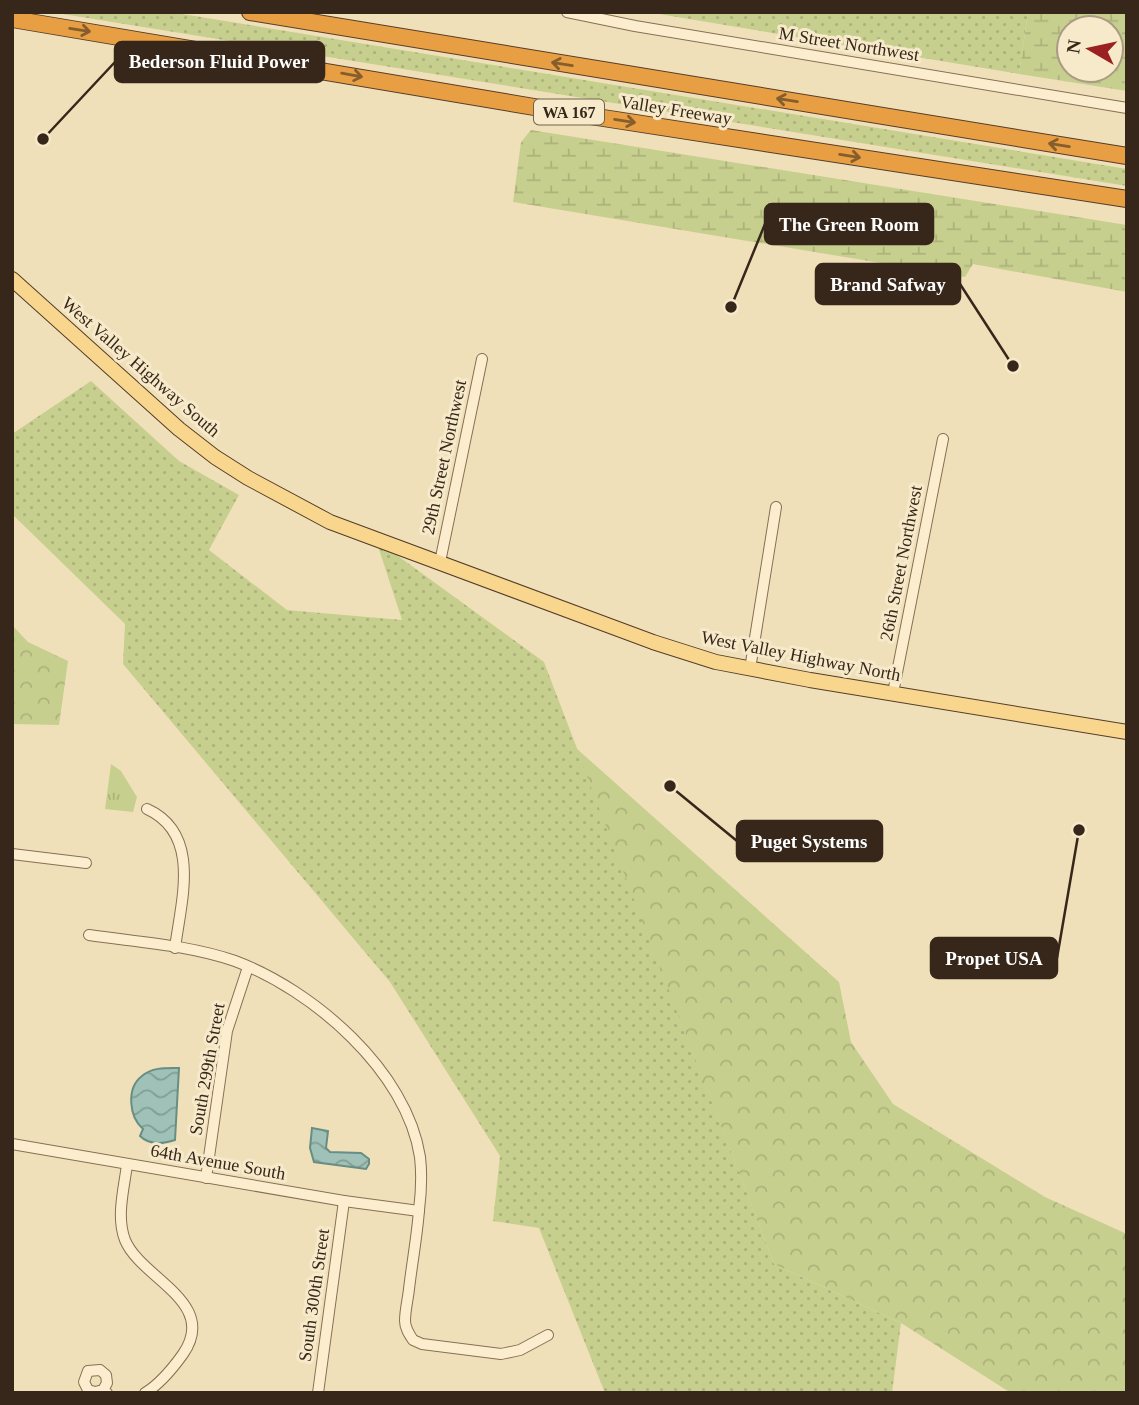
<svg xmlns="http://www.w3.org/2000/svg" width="1139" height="1405" font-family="Georgia,serif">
<defs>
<pattern id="grass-dots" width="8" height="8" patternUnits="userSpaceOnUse" patternTransform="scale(1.75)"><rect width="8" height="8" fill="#c7cf8e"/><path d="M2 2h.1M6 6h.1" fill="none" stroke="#acb27a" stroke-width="1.8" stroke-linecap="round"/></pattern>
<pattern id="forest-crowns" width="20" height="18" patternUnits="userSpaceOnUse" patternTransform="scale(1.75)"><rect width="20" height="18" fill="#c7cf8e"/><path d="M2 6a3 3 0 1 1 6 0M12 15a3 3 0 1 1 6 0" fill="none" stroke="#acb27a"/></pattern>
<pattern id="wetland-marsh" width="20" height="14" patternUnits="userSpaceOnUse" patternTransform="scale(1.75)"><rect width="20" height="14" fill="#c7cf8e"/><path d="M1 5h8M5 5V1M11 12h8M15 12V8" fill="none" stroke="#acb27a"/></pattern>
<pattern id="park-tufts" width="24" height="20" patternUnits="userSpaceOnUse" patternTransform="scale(1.75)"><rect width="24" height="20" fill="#c7cf8e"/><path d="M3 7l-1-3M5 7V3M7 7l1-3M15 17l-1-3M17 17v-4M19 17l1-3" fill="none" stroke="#acb27a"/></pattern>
<pattern id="water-waves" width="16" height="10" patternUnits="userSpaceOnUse" patternTransform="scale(1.75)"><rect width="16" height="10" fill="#9fc1b7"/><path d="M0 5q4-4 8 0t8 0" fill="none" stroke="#829d94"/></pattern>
</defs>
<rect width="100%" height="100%" fill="#f0e0ba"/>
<g fill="url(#grass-dots)">
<polygon points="50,12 170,12 1127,169 1127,186"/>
<polygon points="647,12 1028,12 1019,74"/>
<polygon points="91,381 179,461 239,495 209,550 287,610 402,620 376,540 544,662 774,1264 901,1323 892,1393 605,1393 539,1228 493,1221 500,1156 390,982 123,664 125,624 14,516 12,434"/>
</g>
<g fill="url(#forest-crowns)">
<polygon points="12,625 28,642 68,661 59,725 12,724"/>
<polygon points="576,748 839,982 851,1042 893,1104 1045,1197 1127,1234 1127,1393 1011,1393 901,1323 774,1264"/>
</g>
<g fill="url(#wetland-marsh)" fill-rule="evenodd">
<path d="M1028 12H1127V91L1019 74ZM1069 28H1111V70H1069Z"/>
<polygon points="531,130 1127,225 1127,292 973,264 965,277 513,202 521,142"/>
</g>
<polygon fill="url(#park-tufts)" points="111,764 121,771 137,797 133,812 105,809"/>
<g fill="url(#water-waves)" stroke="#678e84" stroke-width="2">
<path d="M179 1068 175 1140C163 1144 150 1146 140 1136L143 1129C129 1117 126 1088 142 1076 152 1067 167 1068 179 1068Z"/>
<polygon points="312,1128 328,1131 326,1148 330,1152 361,1153 369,1159 369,1164 366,1169 314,1162 310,1148"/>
</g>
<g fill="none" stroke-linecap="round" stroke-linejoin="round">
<g stroke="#886f54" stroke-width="12">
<g id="minor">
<polyline points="567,12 635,26 1127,108"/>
<polyline points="440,562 482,359"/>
<polyline points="750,669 776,507"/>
<polyline points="893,693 943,439"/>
<path d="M147 809C202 834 181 901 175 948"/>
<polyline points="12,854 86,863"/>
<path d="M89 935C137 942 189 945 235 961 313 990 407 1071 420 1157 422 1174 421 1194 419 1210 417 1237 412 1263 409 1289 408 1299 405 1310 405 1321 405 1328 409 1334 413 1340L422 1344 501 1354 520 1350 548 1335"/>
<polyline points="12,1144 344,1201 419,1211"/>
<path d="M127 1165C124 1188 116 1217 125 1240 141 1279 219 1302 183 1354 173 1368 160 1384 145 1393"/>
<polyline points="206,1178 227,1031 248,967"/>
<polyline points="103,1390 107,1383 106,1375 100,1370 88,1371 84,1382 88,1390 95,1392 103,1390 107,1393"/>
<polyline points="318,1393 344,1201"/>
</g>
</g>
<g stroke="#553d29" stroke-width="16">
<polyline id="major" points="12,279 179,429 215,457 248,478 330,522 653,642 716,662 810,680 1127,732"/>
</g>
<g stroke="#553d29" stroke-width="18">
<g id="highway">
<polyline points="250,12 1127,156"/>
<polyline points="12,19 558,111 1127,199"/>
</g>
</g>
<use href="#minor" stroke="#fbedce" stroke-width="10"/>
<use href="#major" stroke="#f8d68e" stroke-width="14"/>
<use href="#highway" stroke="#e89e43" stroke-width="16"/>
</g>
<defs><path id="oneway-shaft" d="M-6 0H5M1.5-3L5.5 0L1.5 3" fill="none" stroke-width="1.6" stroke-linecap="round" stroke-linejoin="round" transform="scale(1.75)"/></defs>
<g stroke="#865d2c">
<use href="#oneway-shaft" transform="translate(80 30) rotate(9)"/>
<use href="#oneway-shaft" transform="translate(562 64) rotate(-171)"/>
<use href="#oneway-shaft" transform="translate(352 75) rotate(10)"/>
<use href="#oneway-shaft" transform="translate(787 100) rotate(-171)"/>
<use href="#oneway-shaft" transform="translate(625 121) rotate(9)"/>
<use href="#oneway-shaft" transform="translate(1059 145) rotate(-171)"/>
<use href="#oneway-shaft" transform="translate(850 156) rotate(9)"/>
</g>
<g text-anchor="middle" stroke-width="6" stroke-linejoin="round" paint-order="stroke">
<rect fill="#f7eaca" stroke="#70624f" stroke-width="2" x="534" y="99.5" width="70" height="25" rx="5"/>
<g font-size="16" font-weight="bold" fill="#36271a">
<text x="569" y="118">WA 167</text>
</g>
<g font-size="18" fill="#36271a" stroke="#f7eaca">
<text transform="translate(849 44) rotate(9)" y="6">M Street Northwest</text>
<text transform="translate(676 110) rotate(9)" y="6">Valley Freeway</text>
<text transform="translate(141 367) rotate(41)" y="6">West Valley Highway South</text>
<text transform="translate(444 457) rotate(-78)" y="6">29th Street Northwest</text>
<text transform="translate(901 563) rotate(-79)" y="6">26th Street Northwest</text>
<text transform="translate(801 656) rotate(11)" y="6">West Valley Highway North</text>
<text transform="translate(207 1069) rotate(-80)" y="6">South 299th Street</text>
<text transform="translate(218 1162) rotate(10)" y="6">64th Avenue South</text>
<text transform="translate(314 1295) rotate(-82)" y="6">South 300th Street</text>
</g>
</g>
<path fill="none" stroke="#36271a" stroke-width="2.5" d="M43 139L115 62M731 307L765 224M1013 366L960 284M670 786L737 841M1079 830L1057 958"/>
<g fill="#36271a" stroke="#f7eaca" stroke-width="2.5">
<circle cx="43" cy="139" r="7"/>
<circle cx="731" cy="307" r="7"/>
<circle cx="1013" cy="366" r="7"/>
<circle cx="670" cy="786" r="7"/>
<circle cx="1079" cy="830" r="7"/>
</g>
<g fill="#36271a" stroke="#36271a" stroke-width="2.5">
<rect x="115" y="42" width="209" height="40" rx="7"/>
<rect x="765" y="204" width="168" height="40" rx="7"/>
<rect x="816" y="264" width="144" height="40" rx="7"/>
<rect x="737" y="821" width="145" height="40" rx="7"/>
<rect x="931" y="938" width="126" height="40" rx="7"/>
</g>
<g font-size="19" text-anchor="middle" font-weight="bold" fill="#fff">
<text x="219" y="68">Bederson Fluid Power</text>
<text x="849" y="231">The Green Room</text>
<text x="888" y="291">Brand Safway</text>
<text x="809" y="848">Puget Systems</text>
<text x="994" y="965">Propet USA</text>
</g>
<rect width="1139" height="1405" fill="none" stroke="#36271a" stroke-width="28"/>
<g transform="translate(1090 49) rotate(279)"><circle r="33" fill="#f7eaca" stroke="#aa9c84" stroke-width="2"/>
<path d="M0-5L12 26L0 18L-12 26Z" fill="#9b2021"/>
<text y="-10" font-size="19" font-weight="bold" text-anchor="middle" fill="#36271a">N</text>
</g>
</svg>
